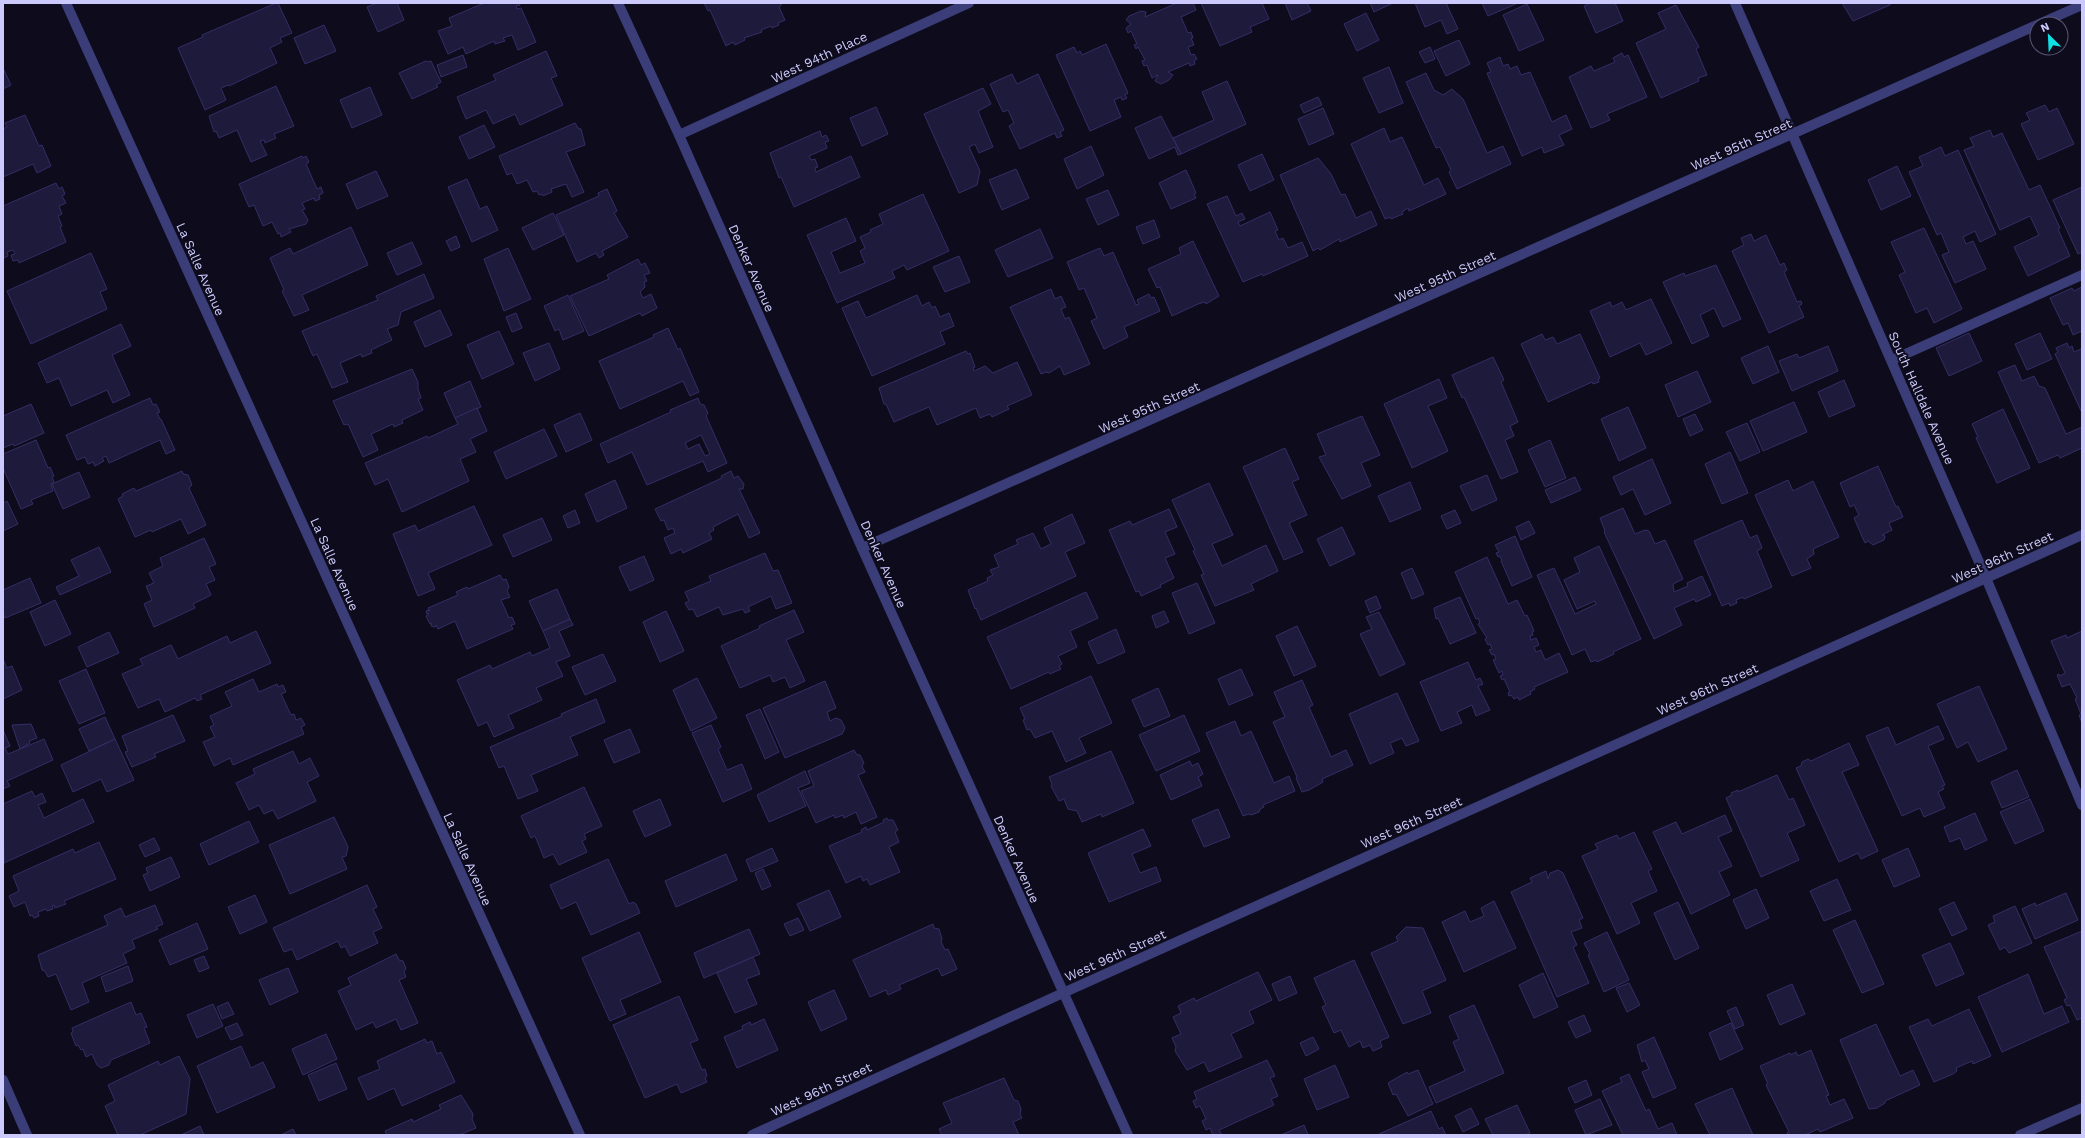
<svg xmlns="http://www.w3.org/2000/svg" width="2085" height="1138" font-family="'Work Sans',sans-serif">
<rect width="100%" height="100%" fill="#0e0c1c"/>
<g fill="#1e1a3b" stroke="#342d66" fill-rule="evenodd">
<polygon points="276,3 278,3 292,33 280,38 282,42 270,48 277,63 229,86 228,85 221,88 226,100 205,110 178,48 203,37 202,35"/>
<polygon points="377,3 397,3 404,20 378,32 367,7"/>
<polygon points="484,3 519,3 520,5 516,6 517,9 521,8 536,42 518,50 512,35 503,38 505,41 495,44 494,41 466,54 463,47 448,54 438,31 452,26 449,18"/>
<polygon points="704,3 783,3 779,7 785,20 778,23 779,25 772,28 771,26 761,30 762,32 744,38 745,40 735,45 733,42 726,46 710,10 708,11"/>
<polygon points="1177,3 1193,3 1196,10 1181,17 1188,33 1191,32 1193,38 1191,38 1194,45 1188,47 1191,55 1194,54 1197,59 1194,61 1195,64 1190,66 1189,63 1168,72 1173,75 1169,80 1161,84 1155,81 1158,75 1152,78 1147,65 1144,66 1142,61 1145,60 1138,47 1136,49 1134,45 1137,44 1131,31 1128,33 1126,28 1131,24 1126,20 1129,16 1141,11 1146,12 1145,17"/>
<polygon points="1201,3 1262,3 1269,19 1250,27 1252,32 1220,46"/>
<polygon points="1285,3 1307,3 1311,11 1292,20"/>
<polygon points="1370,3 1393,3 1374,12"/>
<polygon points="1415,3 1446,3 1458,29 1447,34 1441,20 1425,27"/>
<polygon points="1482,3 1518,3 1488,16"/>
<polygon points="1590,3 1615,3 1623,21 1596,33 1584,6"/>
<polygon points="1842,3 1890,3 1890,5 1853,21"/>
<polygon points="1527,4 1544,40 1519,51 1503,15"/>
<polygon points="1676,5 1699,47 1696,49 1707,75 1698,78 1699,81 1661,98 1636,43 1666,29 1658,13"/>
<polygon points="1366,13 1379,40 1357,51 1344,24"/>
<polygon points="324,25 336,51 305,64 294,38"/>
<polygon points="1459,40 1470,64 1446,76 1434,51"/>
<polygon points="1106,44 1128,93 1125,95 1127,98 1122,100 1121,97 1114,100 1121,117 1090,131 1056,55 1074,47 1077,53 1080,51 1082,55"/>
<polygon points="1430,47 1435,59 1425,63 1419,52"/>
<polygon points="546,51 557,76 551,78 563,105 520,125 515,114 493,124 486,110 466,119 457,97 496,80 493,75"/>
<polygon points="1622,53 1624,57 1628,55 1647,97 1607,114 1610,120 1591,128 1569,77 1591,66 1594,71 1615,62 1613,58"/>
<polygon points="463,55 467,67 441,77 437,65"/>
<polygon points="1500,57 1503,66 1508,64 1510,69 1517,66 1521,75 1530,72 1552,122 1566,115 1572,129 1559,135 1564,145 1544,153 1542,147 1522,156 1487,73 1491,72 1487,63"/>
<polygon points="426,61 428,62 431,61 441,82 436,85 438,87 412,99 399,73"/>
<polygon points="1389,67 1403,103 1379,113 1363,78"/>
<polygon points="3,68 11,85 3,89"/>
<polygon points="1426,73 1434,90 1443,95 1452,89 1463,99 1487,153 1503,146 1511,164 1457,189 1449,172 1451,170 1440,147 1436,148 1406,82"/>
<polygon points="1012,74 1017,84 1038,74 1064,130 1060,132 1062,136 1057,138 1055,133 1020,149 1009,126 1014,123 1008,110 1003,112 990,84"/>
<polygon points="1227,81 1246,124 1181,154 1173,138 1214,120 1202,92"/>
<polygon points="276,86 294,126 274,134 276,138 265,143 264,140 260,141 267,155 251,162 237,130 219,138 216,131 214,132 209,116"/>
<polygon points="370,87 382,115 352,128 340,100"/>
<polygon points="983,88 991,104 978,111 993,147 979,153 975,144 969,147 980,171 977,185 959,193 924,114"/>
<polygon points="1318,97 1322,105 1304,113 1300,105"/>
<polygon points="2045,105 2049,112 2057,108 2074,144 2038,160 2021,124 2030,120 2026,113"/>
<polygon points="876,107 888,134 862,146 850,118"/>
<polygon points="1323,108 1334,134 1309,145 1298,119"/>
<polygon points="25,115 39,146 42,145 51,166 37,173 33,164 3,177 3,129 7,127 5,123"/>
<polygon points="1161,116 1181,154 1178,155 1175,147 1149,159 1135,128"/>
<polygon points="575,123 578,128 581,129 585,145 566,152 584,192 572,197 566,184 551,189 552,192 543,196 542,194 539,195 537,191 533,192 527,180 517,184 512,173 507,175 499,156"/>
<polygon points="484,125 495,147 469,159 459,137"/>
<polygon points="1384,128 1390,142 1402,137 1424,185 1438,178 1446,194 1409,211 1408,208 1402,212 1403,214 1391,219 1390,217 1385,219 1351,144"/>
<polygon points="1990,130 1993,137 2002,133 2029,190 2040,185 2060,228 2058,229 2070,256 2028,276 2014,247 2039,235 2030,216 2000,230 1964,150 1974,146 1970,138"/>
<polygon points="820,131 822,137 826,135 829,141 825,142 827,148 809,156 811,160 815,159 818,167 815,168 816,172 851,156 860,177 794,207 781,177 779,178 770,153"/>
<polygon points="1091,146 1104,175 1077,189 1064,159"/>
<polygon points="1941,147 1945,156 1958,150 1996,234 1980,242 1975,231 1963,237 1966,244 1973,241 1986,269 1955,283 1942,255 1949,252 1941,233 1937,235 1909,172 1923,166 1919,157"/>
<polygon points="1262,154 1274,180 1250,191 1238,165"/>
<polygon points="302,156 303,158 306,156 309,162 306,164 317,189 321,187 323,193 319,195 320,199 315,201 314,198 302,203 305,209 302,210 308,220 306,224 289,229 291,232 281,237 280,233 278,234 272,222 263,226 254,205 249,207 239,184"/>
<polygon points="1318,158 1331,174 1341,195 1345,194 1356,218 1371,211 1377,225 1340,242 1339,239 1320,250 1318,248 1313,251 1280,175"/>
<polygon points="1897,166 1911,196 1881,210 1868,180"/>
<polygon points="1016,169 1029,198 1002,210 989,180"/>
<polygon points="1186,170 1196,193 1194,194 1196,198 1171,209 1159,183"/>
<polygon points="376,171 388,196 357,209 346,184"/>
<polygon points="467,179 480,209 487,206 498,230 472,242 448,187"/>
<polygon points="56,183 59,189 62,187 65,194 62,196 66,203 59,206 62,214 58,216 62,226 60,227 66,242 19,263 18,260 13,261 11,255 15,254 13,250 7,252 8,256 3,258 3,206"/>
<polygon points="2082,187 2082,252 2078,254 2053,200"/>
<polygon points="607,189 617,211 614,213 628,237 602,251 604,255 599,258 596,253 577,262 556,215 599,196 598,193"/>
<polygon points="1108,190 1119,215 1098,225 1086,199"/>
<polygon points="923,194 949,251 907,270 904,265 892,271 895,278 837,303 807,235 846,218 856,241 831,252 840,273 865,263 860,251 865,248 860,237 871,232 870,230 883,224 879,214"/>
<polygon points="1227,196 1236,216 1242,213 1245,219 1238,222 1240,226 1270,212 1278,230 1275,231 1279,240 1283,238 1288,248 1302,242 1308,256 1263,276 1262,274 1243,282 1207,204"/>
<polygon points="553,213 564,235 533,250 522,228"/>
<polygon points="1154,220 1160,237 1143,244 1136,227"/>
<polygon points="351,227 368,265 302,295 309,310 294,316 282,291 284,290 270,258 290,248 293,254"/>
<polygon points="1924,228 1962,309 1934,323 1927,308 1916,313 1899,275 1905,272 1891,242"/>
<polygon points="1040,229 1053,258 1008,277 995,250"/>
<polygon points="1751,234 1754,241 1766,235 1780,265 1784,263 1787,270 1784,272 1797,302 1801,301 1802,304 1799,306 1804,317 1769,333 1732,251 1744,245 1741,238"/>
<polygon points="456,236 460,247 451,251 446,241"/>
<polygon points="1193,241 1219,296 1206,304 1205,302 1198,304 1172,316 1160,287 1157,288 1148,269 1181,254 1179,248"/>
<polygon points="412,242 422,264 397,275 387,253"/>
<polygon points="508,248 531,299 504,311 484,259"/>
<polygon points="1100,248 1104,256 1113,252 1136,305 1139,304 1137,300 1149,294 1151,298 1154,297 1160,311 1124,327 1128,337 1104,349 1091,321 1097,318 1084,288 1079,290 1067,262"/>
<polygon points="91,253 107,289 100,292 107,309 31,344 7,291"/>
<polygon points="959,256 970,282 945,292 933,267"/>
<polygon points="638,259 641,265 645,263 650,273 644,275 647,281 644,282 645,287 640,292 643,298 651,294 657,308 642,316 640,313 589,336 570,296 609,279 607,275"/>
<polygon points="1716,265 1741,319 1723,327 1714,308 1700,315 1709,336 1692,344 1663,282 1684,273 1685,276"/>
<polygon points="424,274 434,298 401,312 398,325 387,329 392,340 371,350 372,353 362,357 361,354 340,363 348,382 332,388 317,354 313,356 302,331 378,300 376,296"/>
<polygon points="2082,287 2082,331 2073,335 2068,323 2063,325 2050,298 2072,288 2074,291"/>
<polygon points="1051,289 1055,299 1061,296 1066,307 1061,309 1065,319 1069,317 1090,364 1064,375 1060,366 1049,373 1046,372 1041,374 1010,307"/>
<polygon points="568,295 584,331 563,340 559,329 555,331 544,306"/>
<polygon points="917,295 922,306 929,302 932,308 935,306 940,317 949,313 954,326 940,332 945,344 872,376 842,308 858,301 866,318"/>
<polygon points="1651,299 1672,343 1646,355 1640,343 1610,357 1590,311 1610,302 1612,307 1622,302 1626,310"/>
<polygon points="440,310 452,335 425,347 414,322"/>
<polygon points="516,313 522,328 512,332 506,317"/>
<polygon points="121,324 131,346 112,355 130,395 113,403 107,390 71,406 59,378 47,383 38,363"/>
<polygon points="668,328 678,350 680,348 699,392 690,396 683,381 620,409 599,361 654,337 653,335"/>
<polygon points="499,331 514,364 482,379 467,345"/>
<polygon points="1969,333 1982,361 1949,376 1936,348"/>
<polygon points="2040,333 2052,359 2027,370 2015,344"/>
<polygon points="1542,334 1545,340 1553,337 1557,344 1580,334 1600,378 1598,379 1599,382 1593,384 1592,382 1548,402 1521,344"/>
<polygon points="549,343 560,369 535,381 523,353"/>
<polygon points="2067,343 2069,348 2072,346 2074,352 2081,349 2082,351 2082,413 2055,354 2058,352 2056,348"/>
<polygon points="1768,346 1779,372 1753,384 1741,358"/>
<polygon points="1828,346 1838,371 1792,391 1779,361 1797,354 1799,358"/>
<polygon points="966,351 968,354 970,353 975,367 973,368 974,371 985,366 993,373 1017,362 1032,395 1007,406 1009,409 992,417 990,414 980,418 976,408 937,425 929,407 894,422 886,404 884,404 879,388"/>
<polygon points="1493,357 1504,380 1501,382 1518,422 1510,426 1514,436 1505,440 1518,472 1501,479 1464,397 1462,398 1452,375"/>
<polygon points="2015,365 2022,381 2034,376 2039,386 2045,388 2066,434 2082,427 2082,448 2060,458 2058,455 2039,463 1998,372"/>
<polygon points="412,369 418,382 418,389 421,398 418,399 423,410 402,420 403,423 394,427 393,424 371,434 378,450 363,457 348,424 344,425 333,401"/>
<polygon points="1697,371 1711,402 1678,417 1665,385"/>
<polygon points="1439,379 1447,398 1428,406 1448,451 1412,468 1384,404"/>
<polygon points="1844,380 1855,406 1829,417 1818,392"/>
<polygon points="470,381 481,407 455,418 444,393"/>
<polygon points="150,398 153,405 156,404 160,412 157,413 160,419 161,419 175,450 166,454 160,440 109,463 106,456 102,458 104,461 95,466 93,462 88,464 85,457 77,460 66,435"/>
<path d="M698 398 700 404 704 405 708 413 706 416 727 463 708 472 703 461 647 485 632 452 608 463 600 444 671 412 670 410ZM701 435 710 454 705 456 699 444 688 449 685 443Z"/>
<polygon points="1794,402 1807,432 1763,451 1750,421"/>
<polygon points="31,404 44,433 14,446 13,444 3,448 3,416"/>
<polygon points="1628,407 1646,448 1619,461 1601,419"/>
<polygon points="477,408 487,431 470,439 476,452 460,459 469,481 402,512 388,479 375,485 365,463 427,436 428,438 458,424 455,418"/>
<polygon points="2003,409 2030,468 1997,483 1976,438 1978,437 1972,424"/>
<polygon points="580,413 592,440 566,452 554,425"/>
<polygon points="1695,414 1703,430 1690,436 1683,419"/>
<polygon points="1362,416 1380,455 1361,463 1371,486 1342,499 1319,457 1326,455 1317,434"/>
<polygon points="1747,423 1760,452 1740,461 1726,432"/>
<polygon points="544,429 557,456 506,479 494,452"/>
<polygon points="36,440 48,468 50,467 54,476 52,477 54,482 51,484 53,491 31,500 33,504 21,509 3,468 3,454"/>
<polygon points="1550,440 1566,478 1545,487 1528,450"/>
<polygon points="1285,448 1299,479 1292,482 1307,515 1289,523 1303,552 1284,560 1243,467"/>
<polygon points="1730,452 1748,493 1722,504 1705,464"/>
<polygon points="1652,459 1671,503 1645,515 1633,489 1621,495 1613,477"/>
<polygon points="1878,466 1896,507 1898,506 1903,517 1889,523 1892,530 1882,535 1885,536 1884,540 1873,545 1868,541 1865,543 1854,518 1859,515 1854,505 1850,507 1840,483"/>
<polygon points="182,471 183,474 188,475 192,485 189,488 206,525 188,534 181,519 152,532 151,530 135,537 118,499 123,496 122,494 134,488 136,491"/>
<polygon points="731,471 734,478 738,476 744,484 743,489 739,489 760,533 749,538 738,514 713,527 714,530 709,533 712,539 683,553 681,549 671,554 664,538 675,533 673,528 668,530 664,520 661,521 655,509 722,478 721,476"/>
<polygon points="79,472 90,497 63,509 52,484"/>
<polygon points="1487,475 1497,500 1472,511 1460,486"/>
<polygon points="1575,477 1581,490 1551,503 1545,490"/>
<polygon points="615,480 627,508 597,522 585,494"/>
<polygon points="1788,480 1793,491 1813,481 1839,537 1813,549 1814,554 1807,559 1811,568 1792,576 1755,495"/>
<polygon points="1410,482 1421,509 1390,522 1378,496"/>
<polygon points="1209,483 1233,535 1212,544 1222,566 1266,545 1278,571 1251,584 1254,590 1215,606 1201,575 1204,574 1193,551 1195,550 1172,500"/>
<polygon points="7,501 18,524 3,531 3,503"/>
<polygon points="474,506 492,545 428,573 435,589 418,596 393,534 415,525 418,531"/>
<polygon points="1623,508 1635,534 1645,530 1649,531 1655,544 1665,540 1683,579 1673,584 1674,592 1688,586 1687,583 1702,576 1711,595 1696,602 1694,599 1674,608 1682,625 1654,639 1604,532 1605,531 1600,518"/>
<polygon points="1169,509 1177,527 1165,532 1175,554 1165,558 1174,578 1160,585 1161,587 1141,596 1139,591 1136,592 1109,530 1130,521 1132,525"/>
<polygon points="575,510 580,523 568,528 563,516"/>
<polygon points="1455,510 1461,523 1447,529 1441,516"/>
<polygon points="1072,514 1085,543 1065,552 1076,576 981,620 976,608 975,609 968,590 988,581 987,578 993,575 990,570 999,567 994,555 1018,544 1016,540 1033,533 1041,549 1051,544 1044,528"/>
<polygon points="542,518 552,540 513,557 503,535"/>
<polygon points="1742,520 1750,538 1757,535 1762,548 1757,551 1772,587 1744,599 1743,597 1736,600 1737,603 1730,606 1729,603 1722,606 1694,541"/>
<polygon points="1529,521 1535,533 1521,540 1516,527"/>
<polygon points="1342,527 1355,554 1330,566 1317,539"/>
<polygon points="1515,536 1532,577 1512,586 1501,561 1502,561 1500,556 1498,557 1496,553 1499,552 1495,545"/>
<polygon points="204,538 216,564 209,567 215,580 206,584 211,595 193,604 195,608 154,627 144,604 152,600 146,586 154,583 149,573 163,566 160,558"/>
<polygon points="1599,546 1641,639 1613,652 1614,654 1597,662 1596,660 1591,662 1585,649 1572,655 1537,575 1554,568 1575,614 1596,604 1595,601 1577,609 1564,580 1580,572 1574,558"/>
<polygon points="99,547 111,572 60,595 56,587 79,576 71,560"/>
<polygon points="765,553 773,571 778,570 792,603 776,609 771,596 748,607 750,611 745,613 743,609 723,615 719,607 697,617 693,609 689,610 685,603 689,601 685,592 711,581 709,576"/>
<polygon points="644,556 654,580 630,591 619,567"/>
<polygon points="1487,557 1508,604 1517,600 1525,616 1527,615 1534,631 1532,632 1533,635 1530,636 1531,640 1536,638 1539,645 1534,647 1536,652 1541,650 1545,660 1559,653 1568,672 1534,687 1535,689 1530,692 1531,694 1519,700 1518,697 1514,699 1511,695 1509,696 1508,693 1510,692 1504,679 1502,680 1500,676 1503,675 1502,671 1499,673 1493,660 1496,659 1494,654 1492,655 1489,650 1492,649 1490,644 1488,645 1485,639 1487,638 1478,624 1480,623 1478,618 1476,619 1455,572"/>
<polygon points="1412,568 1424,594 1412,599 1401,573"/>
<polygon points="500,575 503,580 506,579 509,587 507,591 510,597 501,600 509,618 512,617 515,624 511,625 513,629 467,649 455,621 438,629 436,625 435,627 431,626 432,623 430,624 426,616 429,614 426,613 427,610 430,611 428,608 458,595 456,592 467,587 468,589"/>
<polygon points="30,578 41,603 5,618 3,613 3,590"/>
<polygon points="1197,583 1215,623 1189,634 1172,593"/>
<polygon points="557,589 570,619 543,631 529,601"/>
<polygon points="1086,592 1098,618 1070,631 1077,647 1058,656 1062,664 1059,666 1061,669 1050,674 1049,672 1011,689 987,637"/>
<polygon points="1376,596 1381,608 1370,613 1365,601"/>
<polygon points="1460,597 1476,633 1450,644 1438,618 1436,619 1434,608"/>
<polygon points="55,600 71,634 45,646 30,612"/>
<polygon points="794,610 804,632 786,640 805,681 790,688 785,677 773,682 770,675 740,688 721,646 760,628 759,626"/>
<polygon points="666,611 684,651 660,662 643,622"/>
<polygon points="1164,611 1169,622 1156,628 1152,616"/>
<polygon points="1379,612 1405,664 1380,676 1360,634 1372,629 1366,617"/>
<polygon points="570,619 573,625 559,631 570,656 556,662 563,676 536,688 542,700 508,715 514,728 494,737 487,722 478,726 457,680 490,665 492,669 530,652 532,656 550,648 543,631"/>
<polygon points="1297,626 1316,666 1294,676 1276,636"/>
<polygon points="1116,629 1125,652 1098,664 1088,642"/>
<polygon points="256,631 271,663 200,695 202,699 197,701 195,698 165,712 159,699 138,708 122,674 143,665 140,659 171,645 178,659 227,636 230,643"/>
<polygon points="2082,631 2082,723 2079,715 2081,714 2075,699 2077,698 2070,684 2062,687 2057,675 2059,674 2060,676 2065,673 2051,641 2066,635 2067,638"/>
<polygon points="109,632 119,653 87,667 78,647"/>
<polygon points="603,654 616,681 585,695 572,667"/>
<polygon points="3,659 7,668 12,666 22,690 3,699"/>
<polygon points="1468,662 1476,680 1480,678 1483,684 1478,686 1490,710 1476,716 1472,705 1457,712 1462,723 1441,731 1420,682"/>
<polygon points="86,669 105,713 79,724 59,681"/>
<polygon points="1241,669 1253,695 1229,705 1218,679"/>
<polygon points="1091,676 1112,723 1079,738 1086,753 1066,762 1052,731 1035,738 1030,729 1027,730 1023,720 1025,719 1020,708"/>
<polygon points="697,678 717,718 691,731 673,690"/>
<polygon points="253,679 259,692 277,684 278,687 283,685 286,692 281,694 291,715 294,714 296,720 301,718 305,725 301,727 304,734 233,765 230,758 214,766 203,742 215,737 210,727 214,725 210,716 232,706 225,692"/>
<polygon points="1302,680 1313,705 1309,707 1331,757 1346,750 1353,765 1322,779 1323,782 1309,790 1302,792 1296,778 1297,777 1273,722 1285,717 1274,692"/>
<polygon points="825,681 836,708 827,712 830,721 836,718 841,720 845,728 842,734 785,758 763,708"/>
<polygon points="1979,686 2007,749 1978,762 1968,742 1957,748 1937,704"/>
<polygon points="1158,688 1170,716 1144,727 1132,700"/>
<polygon points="1397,693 1419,741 1406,746 1402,738 1390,743 1394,753 1370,764 1349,714"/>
<polygon points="596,699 605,722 570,737 578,755 531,775 538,791 518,799 504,766 499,768 490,747 562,716 561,714"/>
<polygon points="760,709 779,752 765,759 746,715"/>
<polygon points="173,715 185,741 154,754 156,757 132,767 125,752 128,751 122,736"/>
<polygon points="1184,715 1200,751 1156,771 1139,735"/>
<polygon points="105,717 115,739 89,751 79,729"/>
<polygon points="1235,721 1241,736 1251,731 1274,783 1289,776 1295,791 1263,805 1264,807 1260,809 1259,812 1251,815 1249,814 1243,816 1206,733"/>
<polygon points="31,724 37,738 29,741 30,743 20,749 12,725"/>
<polygon points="711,725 721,747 718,749 727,770 742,764 752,789 723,802 692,733"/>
<polygon points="1938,726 1944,739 1928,746 1945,785 1942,786 1944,789 1938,792 1945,808 1924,817 1920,808 1902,816 1866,736 1888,727 1896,745"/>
<polygon points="630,729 640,752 614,763 604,740"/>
<polygon points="3,730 10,746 5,748 8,754 44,739 53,760 7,781 10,786 3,789"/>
<polygon points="115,739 134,780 107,792 101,779 73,792 61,765"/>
<polygon points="1849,743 1859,765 1842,772 1878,851 1861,859 1858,853 1839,862 1796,768 1801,766 1802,762 1808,759 1811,761"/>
<polygon points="854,750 857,755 860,755 864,763 862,766 865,772 858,775 877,817 861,824 856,812 844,818 843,815 835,818 834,815 816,823 801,791 814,786 808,771"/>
<polygon points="293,751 299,764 310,758 319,776 307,782 316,801 278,819 273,810 264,814 259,805 249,810 236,783 255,774 253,769"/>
<polygon points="1111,751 1134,803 1102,817 1101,814 1082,822 1077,811 1068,809 1064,799 1059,801 1051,786 1052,784 1049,777"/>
<polygon points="1190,761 1192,766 1198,763 1203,774 1198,777 1202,786 1171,800 1160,775"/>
<polygon points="2017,770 2029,797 2002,808 1991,782"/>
<polygon points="805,771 810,783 798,788 806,806 769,822 757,795"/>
<polygon points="1777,775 1789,800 1793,798 1805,825 1787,833 1799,860 1761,877 1726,798 1732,795 1731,793 1738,790 1738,792"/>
<polygon points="584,787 602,826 584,834 586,839 582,841 587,852 559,865 553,854 544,858 535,836 531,838 521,816"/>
<polygon points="32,791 35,797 42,793 46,802 38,805 44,818 83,799 94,822 4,863 3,804"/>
<polygon points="660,799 671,825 645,837 633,811"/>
<polygon points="2030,799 2044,831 2015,844 2000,812"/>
<polygon points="1218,809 1230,837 1204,847 1192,820"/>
<polygon points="1975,813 1987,840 1965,850 1960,838 1950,842 1944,827"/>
<polygon points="1725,815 1732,831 1718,837 1732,866 1719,872 1730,895 1691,914 1653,832 1676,822 1682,834"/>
<polygon points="334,817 348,847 346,856 342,857 347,869 290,894 269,845"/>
<polygon points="887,818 888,820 893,820 898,830 895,832 899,842 889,847 900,872 870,885 867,879 863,881 861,876 846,883 829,846 862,832 861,830 866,827 867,830 884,822 883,820"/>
<polygon points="249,821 259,842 209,865 200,844"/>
<polygon points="1143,829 1151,846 1132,854 1140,873 1156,867 1161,881 1109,902 1088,853"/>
<polygon points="1634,832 1652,869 1648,871 1657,891 1631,903 1640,923 1617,934 1582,856 1598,849 1595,844 1617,835 1619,839"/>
<polygon points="154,838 160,850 145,857 139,845"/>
<polygon points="99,842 116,879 64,901 66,904 55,908 54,905 52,906 53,909 47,911 46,909 38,912 39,916 34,918 32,915 30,916 25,902 14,907 9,896 19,891 13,876 73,849 75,853"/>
<polygon points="772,848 778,861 751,872 746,860"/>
<polygon points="1908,848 1920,876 1894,887 1882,860"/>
<polygon points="726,854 737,880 676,907 665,881"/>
<polygon points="171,857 180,877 150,891 143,875 148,873 146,868"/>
<polygon points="608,859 629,904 633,902 636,904 640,913 591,935 576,902 561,909 550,885"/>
<polygon points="763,869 771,886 762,890 755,873"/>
<polygon points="1558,870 1563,873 1583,918 1579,920 1582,928 1571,932 1577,945 1573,947 1589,983 1557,997 1511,892 1532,882 1530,878 1546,871 1548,879 1550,873"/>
<polygon points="1837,879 1851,910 1824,921 1810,891"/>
<polygon points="367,885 377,907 373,909 382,928 373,932 378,943 350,956 345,946 341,948 338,941 297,960 292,949 284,952 273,928"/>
<polygon points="1756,889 1769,918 1746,929 1733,900"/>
<polygon points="829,890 841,917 810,931 797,904"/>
<polygon points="2066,893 2078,920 2035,939 2022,909 2035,903 2036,906"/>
<polygon points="255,895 267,922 240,934 228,907"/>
<polygon points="1494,901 1516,948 1464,972 1442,922 1465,911 1470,922 1484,916 1481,908"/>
<polygon points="1678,902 1699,948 1675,960 1654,913"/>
<polygon points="1954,902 1967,929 1952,936 1939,909"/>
<polygon points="155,905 163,924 156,927 158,929 132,940 135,948 123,954 127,963 82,983 89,1002 71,1010 56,974 48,977 45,971 42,970 38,955 108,925 104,916 121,908 125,917"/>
<polygon points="2015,906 2032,943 2009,953 2005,947 2000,950 1988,925 1995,922 1993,916"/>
<polygon points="798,918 804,930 790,936 784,924"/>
<polygon points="1855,920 1884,984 1862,993 1833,930"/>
<polygon points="197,923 208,949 170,965 159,940"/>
<polygon points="933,924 934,928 939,929 942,939 941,942 945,950 948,949 957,969 942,976 938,968 899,985 901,989 888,995 886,990 870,997 853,960"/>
<polygon points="1406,927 1423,928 1446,980 1422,991 1431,1013 1403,1024 1371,953 1398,941 1396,937"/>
<polygon points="749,929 760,954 704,978 694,953"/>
<polygon points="2082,931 2082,1018 2077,1020 2070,1005 2067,1006 2064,1000 2067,998 2044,947"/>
<polygon points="639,932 661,982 620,1000 626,1014 610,1021 582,958"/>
<polygon points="1607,932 1629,980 1604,992 1588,955 1590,954 1584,943"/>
<polygon points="1950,943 1964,974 1936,986 1922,955"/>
<polygon points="396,954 399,960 403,961 406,968 404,972 406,977 399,980 418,1023 401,1030 396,1019 376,1028 373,1022 356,1030 338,991 351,985 348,978"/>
<polygon points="204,956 209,968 199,972 194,960"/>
<polygon points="753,957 760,974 746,979 757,1004 735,1013 717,973"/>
<polygon points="1354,960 1389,1037 1380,1041 1382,1047 1373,1051 1370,1045 1363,1048 1360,1041 1349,1047 1341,1030 1334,1033 1322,1007 1326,1005 1314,978"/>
<polygon points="128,966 133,981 106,992 101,977"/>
<polygon points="288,968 298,992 270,1005 259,980"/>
<polygon points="1258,972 1272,1000 1249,1011 1254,1023 1231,1034 1242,1057 1209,1072 1204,1062 1187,1070 1175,1051 1176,1047 1172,1038 1181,1034 1173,1017 1181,1013 1178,1006 1194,998 1196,1001"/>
<polygon points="1543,973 1558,1007 1534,1018 1519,985"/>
<polygon points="2028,974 2044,1014 2062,1006 2069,1022 2002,1052 1978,997"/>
<polygon points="1290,976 1297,993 1279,1001 1272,984"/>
<polygon points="1629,983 1640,1005 1627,1012 1616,988"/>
<polygon points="1792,984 1805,1014 1780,1025 1767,995"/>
<polygon points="834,990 847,1019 821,1031 808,1002"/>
<polygon points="679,996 698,1040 690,1043 702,1070 705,1069 707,1076 705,1078 707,1082 681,1093 677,1084 645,1098 613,1025"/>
<polygon points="131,1002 136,1015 141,1013 147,1027 144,1028 150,1043 111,1060 109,1065 101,1068 97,1065 92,1054 86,1057 83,1049 81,1050 78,1045 76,1046 71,1033 73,1032 72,1028"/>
<polygon points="228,1002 234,1014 222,1019 217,1007"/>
<polygon points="213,1004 223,1026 197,1038 187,1015"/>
<polygon points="1474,1005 1504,1073 1436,1103 1429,1087 1465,1071 1453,1042 1459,1039 1449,1016"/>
<polygon points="1736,1007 1744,1025 1735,1029 1727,1011"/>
<polygon points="1969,1009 1991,1056 1973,1064 1972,1061 1956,1068 1957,1071 1953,1074 1934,1082 1909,1027 1928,1019 1932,1026"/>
<polygon points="1584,1015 1591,1031 1576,1038 1568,1022"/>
<polygon points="764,1019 778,1050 737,1068 724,1037 743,1029 742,1026 750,1022 751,1025"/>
<polygon points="237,1023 243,1035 231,1040 225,1028"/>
<polygon points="1731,1023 1743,1049 1720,1060 1709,1033"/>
<polygon points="1876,1024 1900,1076 1913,1070 1920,1085 1885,1101 1885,1103 1877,1108 1869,1109 1840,1040"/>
<polygon points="326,1034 337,1059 303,1075 292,1049"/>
<polygon points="1313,1037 1319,1049 1306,1056 1300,1043"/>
<polygon points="1654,1037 1676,1088 1653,1098 1642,1072 1649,1069 1645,1060 1642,1062 1637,1045"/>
<polygon points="425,1039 427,1043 432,1041 437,1054 441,1052 455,1082 402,1106 394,1088 368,1100 358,1078 380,1069 377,1061"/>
<polygon points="241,1046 251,1068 263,1062 275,1087 217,1113 197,1066"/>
<polygon points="1811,1050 1829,1095 1826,1096 1830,1105 1844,1099 1853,1118 1820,1132 1818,1129 1805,1135 1788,1135 1787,1133 1789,1132 1766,1085 1768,1084 1760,1066 1790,1053 1791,1055 1796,1052 1798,1056"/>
<polygon points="179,1056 190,1079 186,1114 140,1135 118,1135 105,1106 115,1101 108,1085 158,1061 160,1065"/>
<polygon points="1267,1060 1275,1076 1270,1078 1278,1096 1271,1099 1274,1105 1219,1130 1222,1135 1213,1135 1210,1128 1206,1130 1202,1121 1206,1119 1200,1106 1196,1108 1193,1101 1197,1099 1194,1092"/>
<polygon points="336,1063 347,1089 319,1101 308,1075"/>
<polygon points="1335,1065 1349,1097 1317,1110 1304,1079"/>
<polygon points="1418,1070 1433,1104 1408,1116 1396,1094 1393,1095 1388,1083 1407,1072 1408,1074"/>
<polygon points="1629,1074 1646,1111 1649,1109 1658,1129 1672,1123 1677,1135 1623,1135 1602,1091 1622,1082 1620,1078"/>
<polygon points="1004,1078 1014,1100 1018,1101 1021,1109 1020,1114 1022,1118 1013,1122 1019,1135 942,1135 939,1129 952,1123 943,1103"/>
<polygon points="1586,1080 1592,1095 1575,1103 1568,1088"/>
<polygon points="1732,1088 1753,1135 1710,1135 1695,1104"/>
<polygon points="461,1095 473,1114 472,1119 476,1128 459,1135 387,1135 385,1131 412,1119 413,1122 441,1109 439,1105"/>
<polygon points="1600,1099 1612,1125 1586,1135 1575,1110"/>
<polygon points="1517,1105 1530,1133 1526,1135 1493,1135 1485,1119"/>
<polygon points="1471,1108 1479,1124 1463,1132 1455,1116"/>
<polygon points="1431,1111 1439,1129 1442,1127 1446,1135 1380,1135 1379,1134"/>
<polygon points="1304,1125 1308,1135 1281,1135"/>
<polygon points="200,1126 204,1135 181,1135"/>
<polygon points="293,1129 296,1135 281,1135"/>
</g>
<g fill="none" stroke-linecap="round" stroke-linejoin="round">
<g stroke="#3a3d78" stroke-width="10">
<polyline points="66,3 580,1135"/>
<polyline points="618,3 679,135 862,548 1128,1135"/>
<polyline points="1735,3 1986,578 2082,805"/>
<polyline points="2039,24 2082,5"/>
<polyline points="679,135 969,3"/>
<polyline points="1892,360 2082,275"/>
<polyline points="862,548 2037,25"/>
<polyline points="3,1080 27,1135"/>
<polyline points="752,1135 1063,993 2082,535"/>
<polyline points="2020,1135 2082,1108"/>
</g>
</g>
<g text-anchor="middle" stroke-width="3.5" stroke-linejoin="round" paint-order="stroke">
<g font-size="13" fill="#cccafc" stroke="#0e0c1c">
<text transform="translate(819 57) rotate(-25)" y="5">West 94th Place</text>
<text transform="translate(1741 144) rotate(-24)" y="5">West 95th Street</text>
<text transform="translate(752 268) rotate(66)" y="5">Denker Avenue</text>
<text transform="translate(201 269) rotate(66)" y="5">La Salle Avenue</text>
<text transform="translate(1445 276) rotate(-24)" y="5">West 95th Street</text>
<text transform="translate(1922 398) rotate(66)" y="5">South Halldale Avenue</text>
<text transform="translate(1149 407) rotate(-24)" y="5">West 95th Street</text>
<text transform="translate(2002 557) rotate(-24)" y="5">West 96th Street</text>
<text transform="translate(335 564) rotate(66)" y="5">La Salle Avenue</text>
<text transform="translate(884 564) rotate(66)" y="5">Denker Avenue</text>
<text transform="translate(1707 689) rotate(-24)" y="5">West 96th Street</text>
<text transform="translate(1411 822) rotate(-24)" y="5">West 96th Street</text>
<text transform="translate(468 859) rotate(66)" y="5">La Salle Avenue</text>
<text transform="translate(1017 859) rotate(66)" y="5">Denker Avenue</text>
<text transform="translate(1115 955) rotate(-24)" y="5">West 96th Street</text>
<text transform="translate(821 1089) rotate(-25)" y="5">West 96th Street</text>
</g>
</g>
<rect width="2085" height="1138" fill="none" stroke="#cccafc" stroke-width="8"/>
<g transform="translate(2049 36) rotate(336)"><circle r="19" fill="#0e0c1c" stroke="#5a5876"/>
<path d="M0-3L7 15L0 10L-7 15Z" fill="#0fe0e3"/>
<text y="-6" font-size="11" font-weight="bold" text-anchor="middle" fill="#cccafc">N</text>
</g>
</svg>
